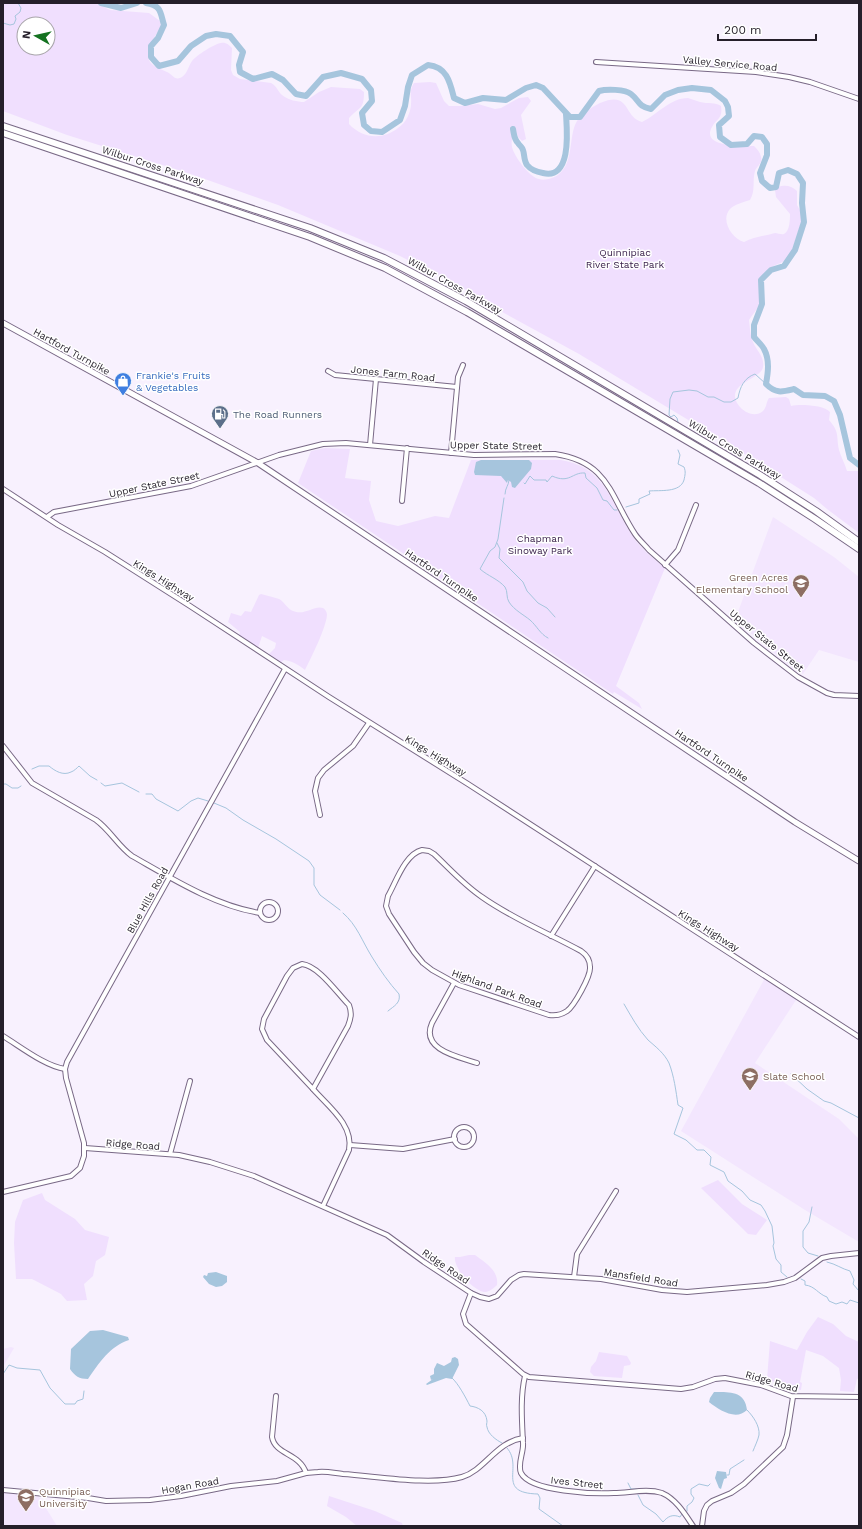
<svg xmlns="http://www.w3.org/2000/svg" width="862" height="1529" font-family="'Work Sans',sans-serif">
<rect width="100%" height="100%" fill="#f8f1fe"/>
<g fill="#f3e6fe">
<polygon points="773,517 834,557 859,577 859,662 819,650 803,674 786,663 735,620"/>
<polygon points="766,976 798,997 755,1063 839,1119 859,1139 859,1242 805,1210 681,1131"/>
<polygon points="11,1347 14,1348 3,1367 3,1349"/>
<polygon points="3,1493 39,1497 57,1526 3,1526"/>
</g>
<g fill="#f0dffe" fill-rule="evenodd">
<path d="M3 3H96L110 10 149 13 160 21 161 26C156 36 140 55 153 65 157 68 163 70 167 72 172 74 174 80 180 78 187 75 188 67 192 61 197 55 214 44 221 43 226 42 229 45 232 48L231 70 233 75 240 79 271 83C277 86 278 92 282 95 288 100 298 102 304 102L319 92 331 87 360 89 364 92C364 110 360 106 349 118V124C363 139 383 140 398 128 402 125 405 122 407 118 409 115 411 108 411 104 412 94 408 93 414 83L430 82 436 83 444 101 449 106H460L478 104 495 109 501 108 519 98 528 97 531 101 521 115 526 139 522 141 518 137 516 132H515C512 137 511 141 512 147 514 156 529 177 539 179 544 181 555 178 559 174 573 163 569 140 575 125 578 116 592 107 600 103 631 90 623 117 642 122 657 115 670 98 688 98 692 99 696 101 700 102 708 104 715 102 721 106 723 119 717 118 712 127 700 148 744 146 754 146 757 149 760 152 761 157 763 163 757 166 755 171 752 181 756 190 750 200 744 202 735 204 730 209 720 220 732 239 744 242 754 237 764 236 775 233 778 233 781 235 784 234 790 231 790 219 790 214L776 197 775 190 777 187C786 185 790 185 797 191V205L803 216 790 257C784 263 777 263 771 268 756 280 765 291 759 305 757 310 752 315 749 320 750 327 750 335 753 342 756 350 765 357 763 367 762 376 741 381 736 391 730 403 751 422 763 411 767 407 766 402 769 398L786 397 789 399 791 406C800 404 824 405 830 412L829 420C840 433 836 435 839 450 841 457 845 464 847 471H859V533L827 509 814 498 743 453 579 354 504 313 478 296 400 256 278 205 188 173 67 135 3 111ZM24 24H48V48H24Z"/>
<path d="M325 448 350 449 345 478 371 481 369 500 376 521 398 526 435 516 449 518 471 460H561C609 468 611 508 636 541 644 551 655 560 665 568L616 686 639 703 642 709 614 692 613 694 298 483 311 451Z"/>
<path d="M261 594C267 596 274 597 279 599 284 601 287 609 293 611 305 616 314 605 323 608 325 609 327 612 327 615 326 628 311 658 305 670 299 665 292 661 284 660L280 663 268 655 275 648 276 643 262 636 258 648 239 636 240 632 228 622 231 613 241 616 245 611 251 612 259 595Z"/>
<polygon points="718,1180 742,1204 767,1220 756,1235 748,1234 743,1229 701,1188"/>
<polygon points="42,1193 45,1200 75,1219 85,1230 109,1237 105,1255 96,1261 93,1276 84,1284 87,1300 67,1301 61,1294 32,1279 16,1279 14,1243 15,1222 23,1200"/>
<path d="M469 1255H475C486 1263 499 1271 497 1285 494 1288 490 1291 486 1292 475 1293 453 1268 455 1257H460Z"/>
<polygon points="818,1317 833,1324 846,1336 859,1342 859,1378 857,1379 854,1392 840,1391 841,1380 839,1368 823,1356 806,1350 800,1382 802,1383 801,1390 788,1387 767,1379 770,1341 797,1350 807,1332"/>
<polygon points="599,1352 627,1356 631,1363 630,1365 624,1366 622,1378 594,1376 590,1372 591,1367 596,1361"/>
<polygon points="329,1496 375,1511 402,1523 403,1526 357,1526 346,1517 327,1506"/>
</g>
<g fill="#a6c5dd">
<polygon points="481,460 529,460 532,463 531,469 515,488 512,487 511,482 508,480 507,483 501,476 475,475 474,472 476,462"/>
<polygon points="216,1272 227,1276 227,1282 222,1286 216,1287 209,1284 203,1277 204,1275 207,1276 208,1273"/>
<path d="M103 1330 128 1337 129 1340C110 1346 99 1363 88 1379 79 1379 75 1376 70 1369L71 1349 90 1331Z"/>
<polygon points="455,1357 458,1359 459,1365 452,1379 446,1378 427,1385 426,1384 433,1379 431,1380 430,1376 434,1374 434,1369 437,1363 444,1366 451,1362 452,1358"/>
<path d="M714 1392C730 1392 745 1391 747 1410 736 1421 719 1410 709 1402L710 1398Z"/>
<polygon points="717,1471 726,1472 727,1478 724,1479 721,1489 719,1488 715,1478"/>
</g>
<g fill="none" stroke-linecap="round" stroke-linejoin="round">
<g stroke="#a6c5dd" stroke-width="1">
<polyline points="3,23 10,25 14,24 16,19 15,16 20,12 21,8 18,3"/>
<path d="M678 422 677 418 674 415 671 417 669 415 670 399 673 392 689 390 697 391 708 397H714L724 402H731L738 398C740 387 744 378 755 374L766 384"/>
<path d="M524 483 525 484 530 476 534 480H546L547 482 552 476C570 484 572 472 585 473L586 478 597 488 603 500 607 501 614 510H617"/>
<path d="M505 494C505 488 509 485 509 480"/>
<path d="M504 498 498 539 495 547 490 551 480 569C488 576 498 579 505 587 508 591 506 598 509 602 514 610 524 615 530 620 537 626 540 634 548 638"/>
<path d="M626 507 639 503V499L650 494 649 491C660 490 680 493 684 480 685 475 686 472 684 467L678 464 680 455 678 450"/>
<polyline points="497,543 500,549 499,558 523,582 527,591 538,603 547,608 555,617"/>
<path d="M32 769 39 766H49C55 771 63 776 71 772 74 771 77 768 79 766L90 776 97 780"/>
<polyline points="101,783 105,786 122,783 139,792"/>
<polyline points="3,784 6,784 12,788 18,788 21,786"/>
<polyline points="146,794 152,794 156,799 178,811 191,801 198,798 208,801"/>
<polyline points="214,803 226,808 243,820 276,839 309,861 314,868 314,885 320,895 340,910"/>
<path d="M343 913C357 925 362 941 372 957 380 970 389 983 399 994 401 1003 394 1006 388 1011"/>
<path d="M624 1004C631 1016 638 1029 648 1040 656 1047 664 1053 669 1063 674 1076 676 1091 678 1105L683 1108 674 1134 686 1140 697 1150H704L711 1157 710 1165 724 1172 728 1181 742 1191 750 1200 761 1205 765 1211 772 1226 774 1243 773 1246 776 1259 781 1265V1272L787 1277"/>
<polyline points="791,1074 807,1089 824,1101 831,1103 859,1118"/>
<polyline points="812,1207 809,1222 803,1231 803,1247 808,1253 818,1256"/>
<path d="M827 1262C836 1264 842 1269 850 1271L854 1280 853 1284 859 1291"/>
<path d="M801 1279 805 1281V1285C815 1286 818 1294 827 1297L829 1301 836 1304 842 1302 847 1304 850 1300 859 1303"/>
<polyline points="859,1297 859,1298"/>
<polyline points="3,1374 9,1365 17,1368 40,1370 50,1388 65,1404 75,1404 77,1401 83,1399 84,1391"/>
<path d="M452 1378C458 1383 466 1398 470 1406 478 1407 486 1411 487 1421 487 1423 486 1425 487 1427 488 1434 496 1440 502 1443"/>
<path d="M747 1410C753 1416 760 1426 759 1435 758 1440 755 1446 753 1451"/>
<path d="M507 1448C524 1467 495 1493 538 1494L540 1498 539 1509 563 1526"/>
<polyline points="727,1475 729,1475 730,1469 744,1460"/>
<polyline points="628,1483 631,1489 637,1489"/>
<path d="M638 1495 643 1505 656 1514 663 1522C668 1516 673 1514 680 1517L682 1514"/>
<polyline points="687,1511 687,1506 692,1502 694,1498 691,1494 691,1489 699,1484 708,1486 710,1484"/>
</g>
<g stroke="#a6c5dd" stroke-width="6">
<polyline points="101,3 121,8 137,3"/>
<path d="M146 3C162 6 160 12 164 25L158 38 151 46V57L159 66 178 61 191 46 206 36 216 34 230 36 243 52 239 65 240 72 253 79 272 74 283 80 296 94 306 96 323 77 341 73 362 79 371 90 372 101 362 113 364 125 371 131 382 132 400 120 405 106 408 87 412 75 428 65C447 67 450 82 454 98L465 103 483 98 506 100 526 88 536 85 543 88 570 117H580L599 91C606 89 625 89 631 94 640 101 637 106 651 109L665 95 678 90 692 88 711 90 725 101 728 107 729 116 719 125 720 137 731 145 747 144 754 136 762 137 767 144V155L760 173 762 181 770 188 776 187 779 173 788 170 797 174 803 183 802 203 804 222 795 250 784 266 771 270 761 280 762 304 754 325V337C757 341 762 345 764 349 770 360 768 373 766 384 776 394 782 392 794 389L803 395 825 396 834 401 840 415 850 458 859 465"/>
<path d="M513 129C514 134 514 139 518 143 519 145 521 146 522 148 525 152 523 159 527 165 531 170 537 172 543 173 572 180 567 130 566 114"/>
</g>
<g stroke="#796986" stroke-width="6">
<g id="minor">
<polyline points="596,62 756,72 789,77 810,82 859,99"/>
<polyline points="328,371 335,375 457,387"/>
<polyline points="370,445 376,379"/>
<polyline points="451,453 458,377 463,365"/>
<polyline points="3,489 58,525 105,552 190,606 329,697 468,784 859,1037"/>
<polyline points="402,501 407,448"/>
<path d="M47 517 54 512 191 486 279 455 323 444 346 443 474 455 555 454C609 462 610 496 635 534 639 540 645 545 649 550L754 643 798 677 827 693 834 695 859 696"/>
<polyline points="665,565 678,550 696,505"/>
<path d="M3 746 32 783 96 820C110 830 118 846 132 856 171 878 215 906 260 913"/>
<polyline points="320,815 315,791 318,778 324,770 353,746 369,723"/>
<path d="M422 850 429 851 434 854C450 869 464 885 482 897 513 919 548 933 581 951 587 955 590 960 590 967 591 976 574 1006 567 1011 561 1015 555 1016 549 1015L459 985 432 970 423 963 414 952 389 914 386 906 388 896C396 882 405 854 422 850Z"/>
<circle cx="269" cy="911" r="9"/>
<polyline points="551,936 595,866"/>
<path d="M302 964C319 966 337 993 349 1005 352 1013 351 1018 348 1026L313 1089 267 1040 262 1029 264 1019 287 976 293 968Z"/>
<path d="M454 983 432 1023C420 1050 459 1057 477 1063"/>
<path d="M3 1036C21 1047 45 1066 65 1069"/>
<path d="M313 1089C328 1106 354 1125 349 1150L323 1206"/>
<circle cx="464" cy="1137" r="10"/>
<polyline points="350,1145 403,1149 455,1139"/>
<polyline points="85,1148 179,1155 210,1162 254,1176 387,1235 424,1262 471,1293 480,1297 489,1299 497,1296 511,1280 519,1275 524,1274 601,1279 662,1290 687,1292 767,1285 784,1282 795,1278 822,1258 831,1256 859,1253"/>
<polyline points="170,1154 190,1081"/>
<polyline points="3,1192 71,1176 80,1168 84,1156 84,1143 66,1078 65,1069 67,1062 285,669"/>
<polyline points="574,1277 577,1254 616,1191"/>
<polyline points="471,1293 463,1314 466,1324 523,1374 529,1377 681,1389 693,1387 715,1379 725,1378 761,1385 791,1396 859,1397"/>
<path d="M525 1376C520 1397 522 1421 523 1443 524 1452 517 1464 521 1473 531 1492 594 1494 614 1493 629 1493 647 1488 662 1493 676 1499 685 1514 693 1526"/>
<path d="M276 1396 272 1437C275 1455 300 1453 306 1473"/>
<path d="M3 1490 88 1498 106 1501 150 1500 181 1496 231 1486 277 1481 306 1473 318 1472C326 1471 334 1473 343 1474 376 1476 430 1486 462 1477 485 1470 496 1442 523 1438"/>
<polyline points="702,1526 704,1511 707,1505 712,1501 731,1493 744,1484 783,1447 787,1435 793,1397"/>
</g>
</g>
<g stroke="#796986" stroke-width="7">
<polyline id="major" points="3,323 258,463 795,822 859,861"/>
</g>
<g stroke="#796986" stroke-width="8">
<g id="highway">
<polyline points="3,126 310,228 384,258 466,301 760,475 816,511 859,542"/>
<polyline points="3,133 310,237 385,268 467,312 759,483 815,519 859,549"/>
</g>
</g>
<use href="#minor" stroke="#fff" stroke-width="4"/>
<use href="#major" stroke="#fff" stroke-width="5"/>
<use href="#highway" stroke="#fff" stroke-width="6"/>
</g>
<defs>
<g id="shop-pin" transform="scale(0.9)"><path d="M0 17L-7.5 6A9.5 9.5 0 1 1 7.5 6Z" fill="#3f7fe0" stroke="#fff"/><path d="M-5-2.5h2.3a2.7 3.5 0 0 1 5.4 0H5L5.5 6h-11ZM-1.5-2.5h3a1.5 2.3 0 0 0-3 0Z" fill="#fff"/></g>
<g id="fuel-pin" transform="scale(0.9)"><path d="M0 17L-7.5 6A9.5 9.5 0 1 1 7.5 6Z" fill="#5c6f8a" stroke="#fff"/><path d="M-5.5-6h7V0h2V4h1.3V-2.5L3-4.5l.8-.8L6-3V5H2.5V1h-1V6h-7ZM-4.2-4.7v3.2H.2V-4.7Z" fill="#fff"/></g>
<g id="school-pin" transform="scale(0.9)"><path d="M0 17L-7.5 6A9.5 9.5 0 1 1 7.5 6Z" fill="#8d6e63" stroke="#fff"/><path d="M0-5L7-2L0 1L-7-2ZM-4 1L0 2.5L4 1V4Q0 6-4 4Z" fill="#fff"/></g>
<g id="university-pin" transform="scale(0.9)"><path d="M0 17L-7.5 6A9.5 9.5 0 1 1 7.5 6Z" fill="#8d6e63" stroke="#fff"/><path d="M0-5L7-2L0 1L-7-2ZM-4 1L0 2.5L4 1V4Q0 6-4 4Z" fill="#fff"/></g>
</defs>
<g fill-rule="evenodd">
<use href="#shop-pin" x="123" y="381"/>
<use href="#fuel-pin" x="220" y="414"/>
<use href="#school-pin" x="801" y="583"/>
<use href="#school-pin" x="750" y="1076"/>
<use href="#university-pin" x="26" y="1497"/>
</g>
<g text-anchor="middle" stroke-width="3" stroke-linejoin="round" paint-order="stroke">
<g font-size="10" fill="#251f2a" stroke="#fff">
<text transform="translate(730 63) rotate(5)" y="4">Valley Service Road</text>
<text transform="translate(153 165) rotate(18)" y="4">Wilbur Cross Parkway</text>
<text transform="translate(455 285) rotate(29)" y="4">Wilbur Cross Parkway</text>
<text transform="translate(72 351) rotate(29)" y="4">Hartford Turnpike</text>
<text transform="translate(393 373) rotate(6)" y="4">Jones Farm Road</text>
<text transform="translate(496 445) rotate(1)" y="4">Upper State Street</text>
<text transform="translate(735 449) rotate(31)" y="4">Wilbur Cross Parkway</text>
<text transform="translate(154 484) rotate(-12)" y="4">Upper State Street</text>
<text transform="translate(442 575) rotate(34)" y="4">Hartford Turnpike</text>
<text transform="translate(164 580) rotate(32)" y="4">Kings Highway</text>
<text transform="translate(767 640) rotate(39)" y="4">Upper State Street</text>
<text transform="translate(436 755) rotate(31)" y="4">Kings Highway</text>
<text transform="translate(712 755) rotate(34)" y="4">Hartford Turnpike</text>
<text transform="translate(147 900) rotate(-61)" y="4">Blue Hills Road</text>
<text transform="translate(709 930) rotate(32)" y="4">Kings Highway</text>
<text transform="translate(497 988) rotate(20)" y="4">Highland Park Road</text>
<text transform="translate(133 1144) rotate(4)" y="4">Ridge Road</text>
<text transform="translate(446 1266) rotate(34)" y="4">Ridge Road</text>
<text transform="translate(641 1277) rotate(9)" y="4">Mansfield Road</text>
<text transform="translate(772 1381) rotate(16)" y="4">Ridge Road</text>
<text transform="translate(577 1482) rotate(6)" y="4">Ives Street</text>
<text transform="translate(190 1485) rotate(-10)" y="4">Hogan Road</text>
</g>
<g font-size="10" fill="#3b224c" stroke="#fff">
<text x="625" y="256">Quinnipiac<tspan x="625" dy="12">River State Park</tspan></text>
<text x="540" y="542">Chapman<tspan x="540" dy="12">Sinoway Park</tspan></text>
</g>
<g font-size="10" fill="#366cbe" stroke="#fff" text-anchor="start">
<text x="136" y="379">Frankie's Fruits<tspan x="136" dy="12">&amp; Vegetables</tspan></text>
</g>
<g font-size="10" fill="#4e5e75" stroke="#fff" text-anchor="start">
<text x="233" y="418">The Road Runners</text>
</g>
<g font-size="10" fill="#785e54" stroke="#fff" text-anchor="start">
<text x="788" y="581" text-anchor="end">Green Acres<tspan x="788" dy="12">Elementary School</tspan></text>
<text x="763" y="1080">Slate School</text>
<text x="39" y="1495">Quinnipiac<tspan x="39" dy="12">University</tspan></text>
</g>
</g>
<rect width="862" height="1529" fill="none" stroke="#251f2a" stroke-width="8"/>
<g transform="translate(36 36) rotate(278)"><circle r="19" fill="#ffffff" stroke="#a8a5aa"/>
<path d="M0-3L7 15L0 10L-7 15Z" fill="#147220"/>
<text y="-6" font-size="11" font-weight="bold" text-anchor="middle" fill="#251f2a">N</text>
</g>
<path d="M718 34v6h98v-6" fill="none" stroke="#251f2a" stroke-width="2"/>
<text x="724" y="34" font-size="12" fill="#251f2a" stroke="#ffffff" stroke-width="3" paint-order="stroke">200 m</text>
</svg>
